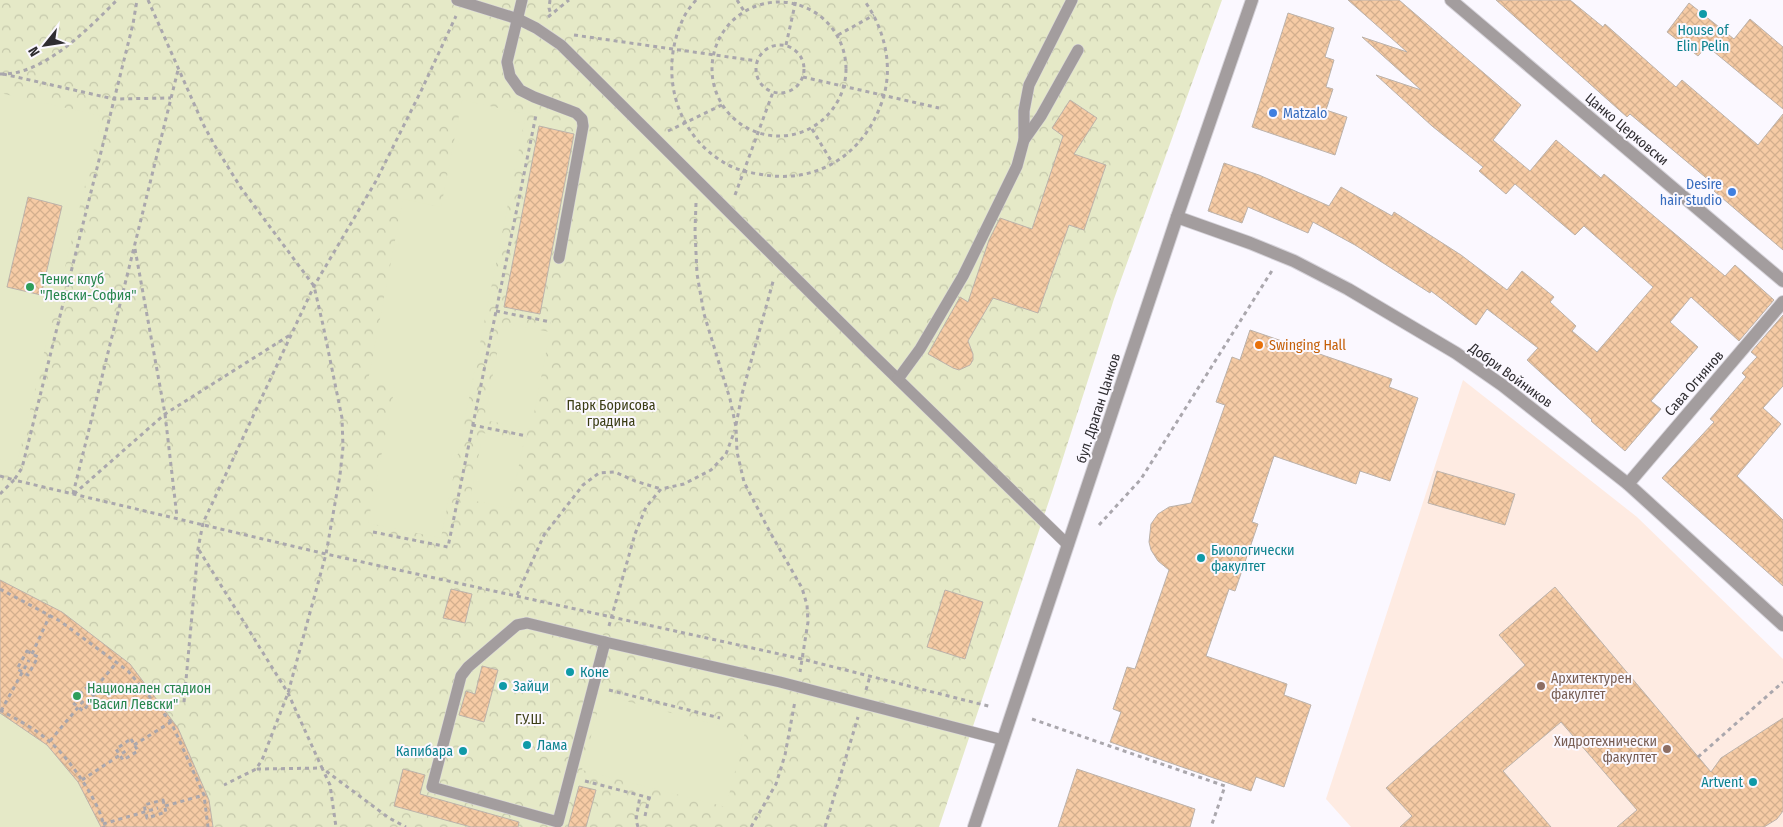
<svg xmlns="http://www.w3.org/2000/svg" width="1783" height="827" font-family="'Fira Sans Condensed',sans-serif">
<defs>
<pattern id="forest-crowns" width="20" height="18" patternUnits="userSpaceOnUse" patternTransform="scale(1.25)"><rect width="20" height="18" fill="#e5e9c7"/><path d="M2 6a3 3 0 1 1 6 0M12 15a3 3 0 1 1 6 0" fill="none" stroke="#c5c8ab"/></pattern>
<pattern id="building-cross-hatch" width="8" height="8" patternUnits="userSpaceOnUse" patternTransform="scale(1.25)"><rect width="8" height="8" fill="#f6cba5"/><path d="M0 0l8 8M0 8l8-8" fill="none" stroke="#d3af8e"/></pattern>
</defs>
<rect width="100%" height="100%" fill="#fbf8ff"/>
<polygon fill="#feebe2" points="1463,380 1637,517 1783,659 1783,827 1351,827 1326,799"/>
<polygon fill="url(#forest-crowns)" points="0,0 1222,0 1114,299 1053,489 939,827 0,827"/>
<g fill="#e5e9c7">
<polygon points="0,93 102,116 17,463 0,459"/>
<polygon points="462,100 526,114 441,538 368,523 395,386 368,381 403,199 441,207"/>
<polygon points="503,323 550,332 531,429 484,420"/>
<polygon points="483,433 524,441 510,508 470,500"/>
<polygon points="0,580 62,612 130,664 178,728 213,827 0,827"/>
<polygon points="602,695 745,732 726,807 582,770"/>
</g>
<g fill="url(#building-cross-hatch)" stroke="#bcb2aa">
<polygon points="1348,0 1399,0 1521,105 1493,140 1530,171 1556,140 1601,178 1604,174 1725,276 1735,265 1774,300 1739,341 1691,297 1670,322 1698,347 1651,401 1661,409 1625,451 1591,421 1592,420 1527,360 1538,348 1487,309 1476,325 1431,291 1430,293 1355,245 1313,222 1308,233 1248,207 1242,223 1208,211 1224,163 1259,175 1329,206 1341,187 1392,216 1394,212 1461,255 1507,290 1522,271 1554,297 1550,302 1576,326 1572,331 1597,352 1653,287 1584,226 1575,235 1515,184 1506,194 1479,171 1483,167 1432,126 1376,75 1421,90 1362,37 1407,52"/>
<polygon points="1496,0 1570,0 1603,27 1605,24 1676,87 1682,80 1758,145 1783,114 1783,250 1714,191 1717,187 1630,114 1627,117"/>
<polygon points="1689,3 1734,39 1750,19 1783,47 1783,109 1707,46 1698,56 1667,32"/>
<polygon points="1288,13 1334,28 1325,57 1334,60 1326,87 1333,89 1326,110 1347,117 1335,155 1252,127"/>
<polygon points="1070,100 1097,118 1074,154 1106,165 1084,230 1069,225 1038,313 993,298 968,341 973,354 973,360 970,365 959,370 953,368 928,354 960,297 968,302 989,240 1000,218 1032,229 1063,136 1052,128"/>
<polygon points="539,126 574,134 540,314 504,307"/>
<polygon points="28,197 62,206 41,295 7,287"/>
<polygon points="1783,315 1783,386 1763,408 1781,424 1737,476 1783,520 1783,586 1662,478 1714,422 1710,419 1746,377 1742,373 1757,357 1751,352"/>
<polygon points="1250,330 1392,379 1389,387 1418,398 1390,481 1360,471 1356,484 1274,456 1252,522 1258,524 1235,591 1229,589 1206,656 1287,684 1284,695 1311,705 1284,787 1256,777 1251,791 1110,742 1121,712 1113,709 1127,667 1135,669 1169,570 1158,561 1151,550 1149,542 1151,524 1158,514 1169,507 1191,503 1225,405 1216,402 1232,357 1240,360"/>
<polygon points="1437,471 1515,494 1505,525 1428,503"/>
<polygon points="0,580 62,612 130,664 178,728 209,800 213,827 101,827 78,782 47,745 0,713"/>
<polygon points="1555,587 1711,772 1721,758 1783,718 1783,811 1777,819 1764,827 1617,827 1637,810 1561,722 1503,771 1551,827 1400,827 1412,816 1386,788 1525,665 1499,635"/>
<polygon points="451,589 472,594 465,623 443,618"/>
<polygon points="945,590 983,602 965,659 927,647"/>
<polygon points="482,666 498,670 484,722 459,715 466,691 475,694"/>
<polygon points="403,769 425,775 420,794 519,822 518,827 471,827 394,806"/>
<polygon points="1077,769 1195,809 1190,827 1058,827"/>
<polygon points="579,786 596,790 586,827 568,827"/>
</g>
<g fill="none" stroke-linecap="round" stroke-linejoin="round">
<g stroke="#d6d3da" stroke-width="12">
<g id="service">
<polyline points="457,0 518,19 536,28 561,45 870,352 1068,545"/>
<polyline points="522,0 507,62 510,76 520,90 534,97 576,113 582,119 583,126 559,258"/>
<polyline points="1024,140 1041,116 1078,50"/>
<polyline points="898,379 920,349 963,276 1017,166 1024,140 1024,111 1029,85 1072,0"/>
<polygon points="527,623 605,642 558,822 432,787 461,676 468,667 517,625"/>
<polyline points="605,642 780,682 1003,740"/>
</g>
</g>
<g stroke="#d6d3da" stroke-width="14">
<g id="minor">
<polyline points="1451,0 1783,281"/>
<polyline points="1177,217 1250,243 1294,261 1348,289 1456,353 1502,385 1628,484 1783,625"/>
<polyline points="1628,484 1783,302"/>
</g>
</g>
<g stroke="#d6d3da" stroke-width="14">
<polyline id="tertiary" points="974,827 1177,217 1252,0"/>
</g>
<g stroke="#aaa7ad" stroke-width="3" stroke-dasharray="4 4" stroke-linecap="butt">
<polyline points="148,0 203,124 215,146 241,188 314,286 323,325 342,418 343,447 340,475 326,554 288,693 262,760 256,769 224,785"/>
<polyline points="550,0 549,8 551,15"/>
<path d="M696 0C691 6 686 12 683 19 659 70 674 132 723 162 734 169 746 172 759 174 813 185 860 158 880 107 895 71 886 31 864 0"/>
<polyline points="737,0 744,11"/>
<circle cx="779" cy="69" r="67"/>
<polyline points="548,17 569,0"/>
<polyline points="574,35 757,61"/>
<polyline points="838,35 874,15"/>
<circle cx="780" cy="69" r="24"/>
<polyline points="786,45 796,0"/>
<path d="M0 74C43 76 89 28 117 0"/>
<polyline points="3,74 114,99 171,98"/>
<polyline points="803,77 939,108"/>
<polyline points="812,129 833,164"/>
<polyline points="668,131 722,105"/>
<polyline points="735,195 773,92"/>
<polyline points="696,203 695,231 697,274 704,314 730,399 736,427 737,452 744,482 771,534 802,588 807,605 808,622 800,672"/>
<polyline points="135,249 165,414 177,517"/>
<polyline points="496,311 551,322"/>
<polyline points="472,425 527,436"/>
<polyline points="736,425 742,394 774,278"/>
<polyline points="0,476 14,480 22,468 133,24 137,0"/>
<polyline points="0,494 14,480 326,554 802,659 992,707"/>
<polyline points="73,494 178,70"/>
<polyline points="74,494 165,414 290,335"/>
<polyline points="1099,525 1141,479 1273,269"/>
<polyline points="373,532 448,547 536,115"/>
<polyline points="199,550 288,693 322,768 389,818 406,827"/>
<polyline points="0,589 60,621 128,671 171,722 204,795 208,827"/>
<polyline points="517,595 544,535 583,485 599,473 615,472 635,481 661,489"/>
<polyline points="609,626 635,534 646,507 661,489 684,484 711,470 726,454 735,430"/>
<polygon points="27,651 38,657 28,675 17,669"/>
<polyline points="32,654 50,615"/>
<polygon points="86,688 95,697 83,711 72,702"/>
<polyline points="609,690 720,718"/>
<polyline points="866,690 870,676"/>
<polyline points="91,693 117,662"/>
<polyline points="184,702 198,549 203,523 314,286 376,181 422,89 456,16"/>
<path d="M0 710C16 719 36 729 50 742 69 758 100 802 104 827"/>
<polyline points="1,711 29,660"/>
<polyline points="1032,719 1225,786 1211,827"/>
<polygon points="131,739 138,751 123,760 116,749"/>
<polyline points="50,741 85,699"/>
<polyline points="134,745 171,722"/>
<polyline points="1698,757 1783,682"/>
<polyline points="257,769 322,768 330,785 336,827"/>
<polyline points="82,780 129,749"/>
<polyline points="585,781 654,799"/>
<polygon points="163,800 166,812 147,818 144,805"/>
<polyline points="165,806 204,795"/>
<polyline points="645,816 649,798"/>
<polyline points="103,824 158,808"/>
<polyline points="638,827 636,820 640,796"/>
<polyline points="751,827 776,784 785,755 795,701"/>
<polyline points="825,827 858,717"/>
</g>
<use href="#service" stroke="#a39d9e" stroke-width="11"/>
<use href="#minor" stroke="#a39d9e" stroke-width="12"/>
<use href="#tertiary" stroke="#a39d9e" stroke-width="12"/>
</g>
<g fill="#0f9aa8" stroke="#fbf8ff" stroke-width="2">
<circle cx="1703" cy="14" r="5"/>
<circle cx="1201" cy="558" r="5"/>
<circle cx="570" cy="672" r="5"/>
<circle cx="503" cy="686" r="5"/>
<circle cx="527" cy="745" r="5"/>
<circle cx="463" cy="751" r="5"/>
<circle cx="1753" cy="782" r="5"/>
</g>
<g fill="#3f7fe0" stroke="#fbf8ff" stroke-width="2">
<circle cx="1273" cy="113" r="5"/>
<circle cx="1732" cy="192" r="5"/>
</g>
<g fill="#2e9e5b" stroke="#fbf8ff" stroke-width="2">
<circle cx="30" cy="287" r="5"/>
<circle cx="77" cy="696" r="5"/>
</g>
<circle fill="#e8710a" stroke="#fbf8ff" stroke-width="2" cx="1259" cy="345" r="5"/>
<g fill="#8d6e63" stroke="#fbf8ff" stroke-width="2">
<circle cx="1541" cy="686" r="5"/>
<circle cx="1667" cy="749" r="5"/>
</g>
<g text-anchor="middle" stroke-width="4" stroke-linejoin="round" paint-order="stroke">
<g font-size="14" fill="#0d838f" stroke="#fbf8ff" text-anchor="start">
<text x="1703" y="35" text-anchor="middle">House of<tspan x="1703" dy="16">Elin Pelin</tspan></text>
<text x="1211" y="555">Биологически<tspan x="1211" dy="16">факултет</tspan></text>
<text x="580" y="677">Коне</text>
<text x="513" y="691">Зайци</text>
<text x="537" y="750">Лама</text>
<text x="453" y="756" text-anchor="end">Капибара</text>
<text x="1743" y="787" text-anchor="end">Artvent</text>
</g>
<g font-size="14" fill="#366cbe" stroke="#fbf8ff" text-anchor="start">
<text x="1283" y="118">Matzalo</text>
<text x="1722" y="189" text-anchor="end">Desire<tspan x="1722" dy="16">hair studio</tspan></text>
</g>
<g font-size="14" fill="#2f2d31" stroke="#fbf8ff">
<text transform="translate(1627 129) rotate(40)" y="5">Цанко Церковски</text>
<text transform="translate(1511 375) rotate(36)" y="5">Добри Войников</text>
<text transform="translate(1694 383) rotate(-49)" y="5">Сава Огнянов</text>
<text transform="translate(1098 408) rotate(-72)" y="5">бул. Драган Цанков</text>
</g>
<g font-size="14" fill="#27864d" stroke="#fbf8ff" text-anchor="start">
<text x="40" y="284">Тенис клуб<tspan x="40" dy="16">"Левски-София"</tspan></text>
<text x="87" y="693">Национален стадион<tspan x="87" dy="16">"Васил Левски"</tspan></text>
</g>
<g font-size="14" fill="#c56008" stroke="#fbf8ff" text-anchor="start">
<text x="1269" y="350">Swinging Hall</text>
</g>
<g font-size="14" fill="#3a3c13" stroke="#fbf8ff">
<text x="611" y="410">Парк Борисова<tspan x="611" dy="16">градина</tspan></text>
<text x="530" y="724">Г.У.Ш.</text>
</g>
<g font-size="14" fill="#785e54" stroke="#fbf8ff" text-anchor="start">
<text x="1551" y="683">Архитектурен<tspan x="1551" dy="16">факултет</tspan></text>
<text x="1657" y="746" text-anchor="end">Хидротехнически<tspan x="1657" dy="16">факултет</tspan></text>
</g>
</g>
<g transform="translate(45 45) rotate(240)" stroke="#fbf8ff" stroke-width="4" paint-order="stroke">
<path d="M0-4L9 19L0 12L-9 19Z" fill="#2f2d31"/>
<text y="-8" font-size="14" font-weight="bold" text-anchor="middle" fill="#2f2d31">N</text>
</g>
</svg>
